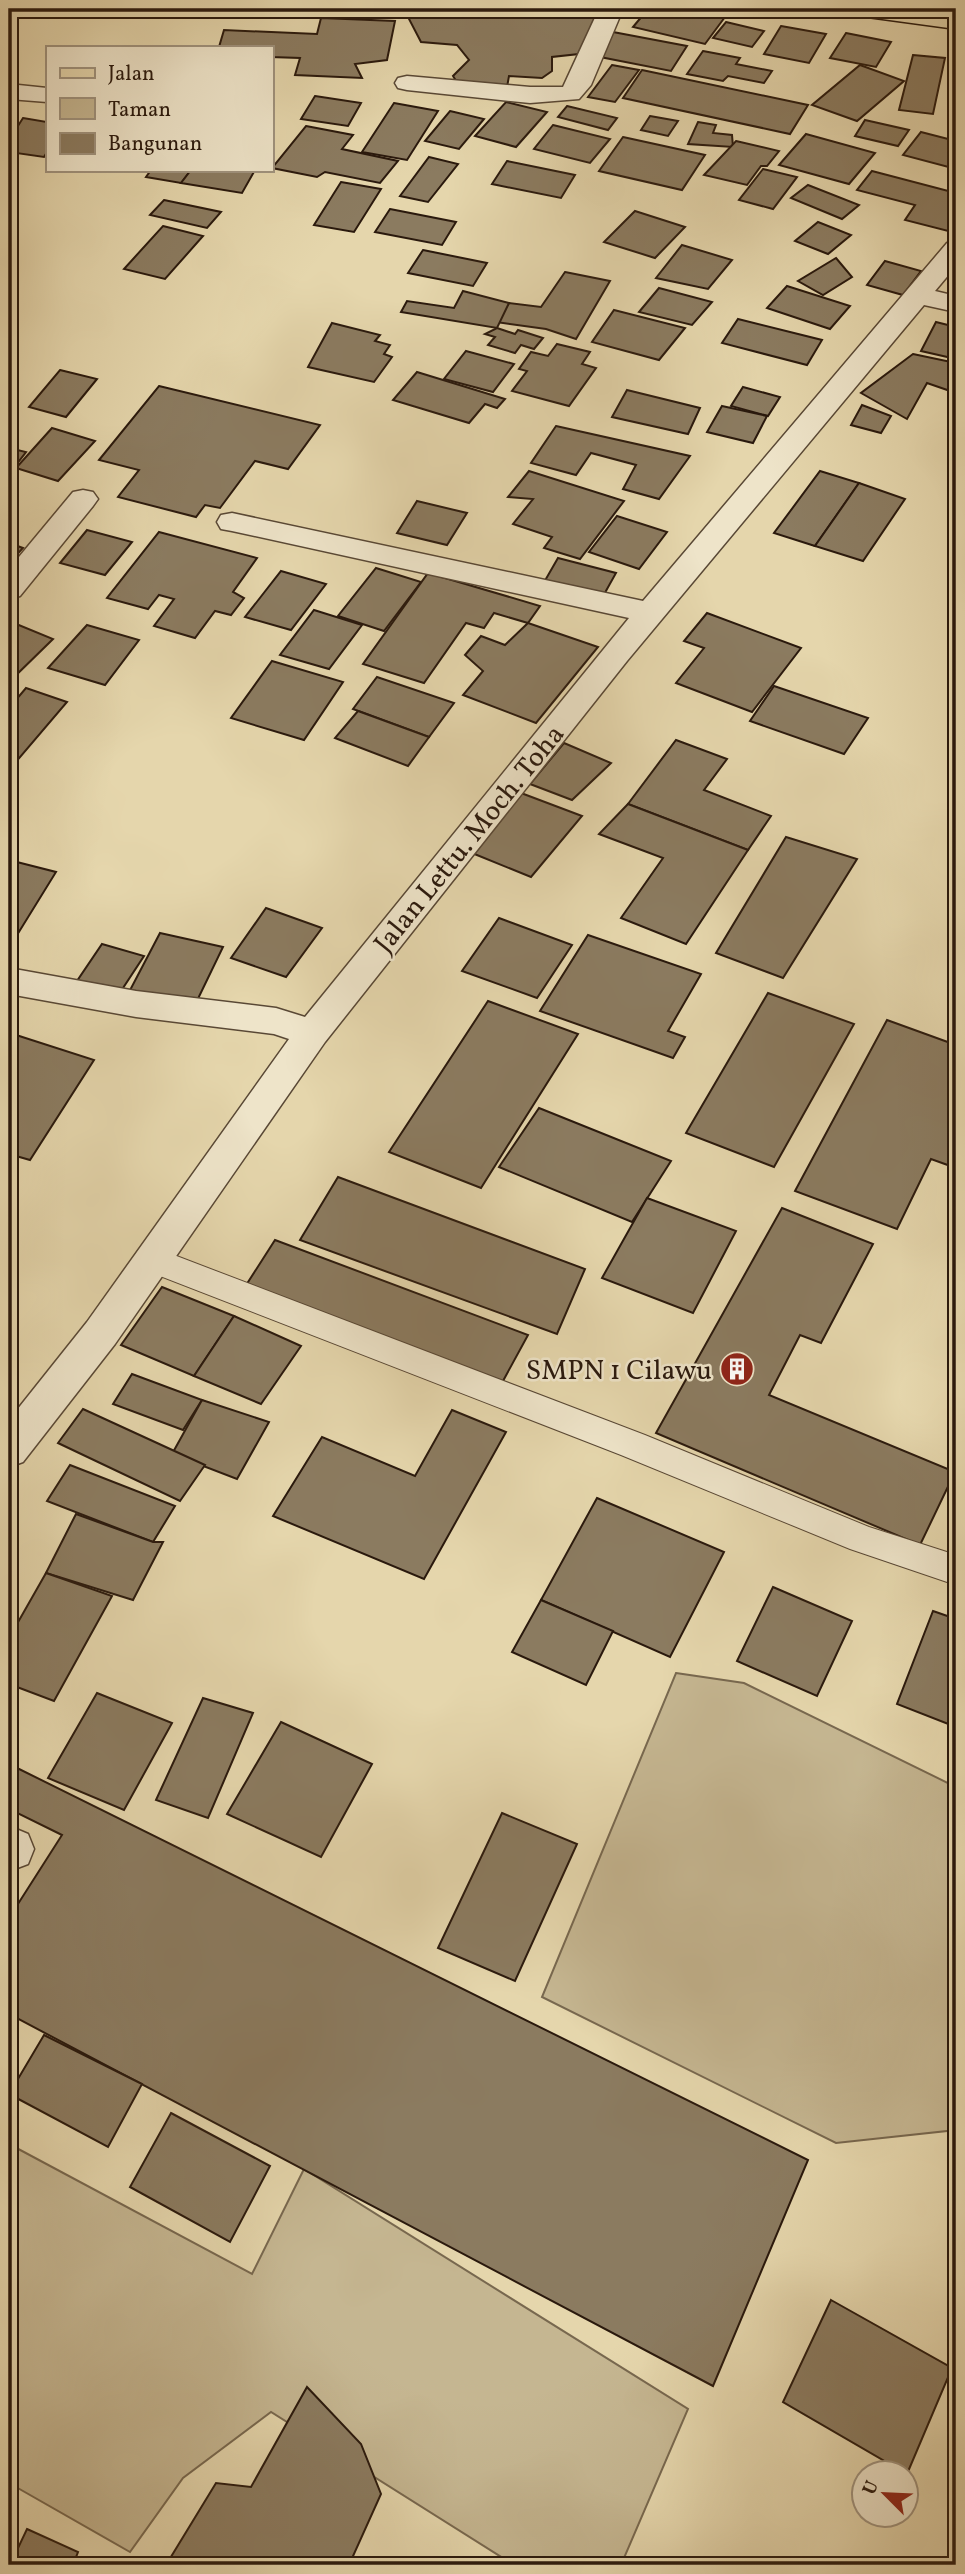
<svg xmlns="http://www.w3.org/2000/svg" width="965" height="2574" font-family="Vollkorn,serif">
<rect width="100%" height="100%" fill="#e5d6ac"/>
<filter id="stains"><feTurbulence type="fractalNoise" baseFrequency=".00286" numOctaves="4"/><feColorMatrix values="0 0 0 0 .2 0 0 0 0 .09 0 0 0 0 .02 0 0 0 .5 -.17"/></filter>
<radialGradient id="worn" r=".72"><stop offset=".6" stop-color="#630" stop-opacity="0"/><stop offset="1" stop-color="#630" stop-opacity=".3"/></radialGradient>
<g fill="#c5b691" stroke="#78684f" stroke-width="2">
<polygon points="676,1673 744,1683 956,1787 956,2130 836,2143 542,1997"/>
<polygon points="9,2144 252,2274 304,2169 688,2409 621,2565 514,2565 271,2412 183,2478 130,2552 9,2483"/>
</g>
<g fill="#8b7b60" stroke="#2a190d" stroke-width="2">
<polygon points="418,9 506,9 603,10 588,53 552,57 552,71 542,78 509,76 507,87 458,84 453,76 469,60 457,45 421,42 409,19"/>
<polygon points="648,9 687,9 725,17 705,44 633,27"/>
<polygon points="321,18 395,21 387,60 355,64 362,78 295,75 300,58 271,57 271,47 219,47 224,30 317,34"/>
<polygon points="726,22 764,31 752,47 713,38"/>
<polygon points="781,26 826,34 809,63 764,54"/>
<polygon points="613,32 687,46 671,71 595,56"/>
<polygon points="846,33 891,42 876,67 830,58"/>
<polygon points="703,51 740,58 736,64 772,71 764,83 728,76 723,81 687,74"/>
<polygon points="913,55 945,58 933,114 899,110"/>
<polygon points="612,65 639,70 615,102 588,97"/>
<polygon points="860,65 904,81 857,121 812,105"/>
<polygon points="642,70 808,105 790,134 623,98"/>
<polygon points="315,96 361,103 348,126 301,119"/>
<polygon points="506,102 547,112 516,147 475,136"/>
<polygon points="394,103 438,111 407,160 362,152"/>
<polygon points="567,106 617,118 608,130 558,117"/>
<polygon points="450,111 484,119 459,149 425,141"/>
<polygon points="650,116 678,121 668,136 641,130"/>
<polygon points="23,118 47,122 47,152 44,157 9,152 9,140"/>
<polygon points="865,120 909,130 898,146 855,136"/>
<polygon points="698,122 716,125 713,133 732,135 733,147 688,144"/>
<polygon points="553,125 610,139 590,163 534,149"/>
<polygon points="306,126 353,135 342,149 398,161 380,183 325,172 317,177 272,168"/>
<polygon points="921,132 956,141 956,169 903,155"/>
<polygon points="806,134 875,153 849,184 779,165"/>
<polygon points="623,137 705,155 682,190 599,171"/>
<polygon points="736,141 779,151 767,166 761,166 747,185 704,175"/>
<polygon points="429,157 458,164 428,202 400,196"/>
<polygon points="507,161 575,175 561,198 492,184"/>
<polygon points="763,169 797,177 773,209 739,200"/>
<polygon points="151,170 191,170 181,183 146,177"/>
<polygon points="191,170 255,170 242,193 181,183"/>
<polygon points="872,171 956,193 956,233 905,220 915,205 857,190"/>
<polygon points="341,182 381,189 354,232 314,225"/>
<polygon points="808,185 859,205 842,219 791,198"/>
<polygon points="164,200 221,212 207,228 150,215"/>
<polygon points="390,209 456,222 442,245 375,232"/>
<polygon points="635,211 685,227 655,258 604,242"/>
<polygon points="818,222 851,235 828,254 795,241"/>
<polygon points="163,226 203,236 165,279 124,269"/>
<polygon points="682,245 732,260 708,289 656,278"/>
<polygon points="423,250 487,263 473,286 408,273"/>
<polygon points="836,258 852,277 823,295 798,281"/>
<polygon points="885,261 921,271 903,295 867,285"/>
<polygon points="565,272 610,281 576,339 546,329 496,322 509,303 541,307"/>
<polygon points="787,286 850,306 830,329 767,308"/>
<polygon points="659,288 712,302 692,325 639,312"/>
<polygon points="463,291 509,303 497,328 401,312 407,301 454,308"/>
<polygon points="614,310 685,328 659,360 592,342"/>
<polygon points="738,319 822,340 807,365 722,343"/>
<polygon points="936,322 956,327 956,359 921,351"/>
<polygon points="332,323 380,335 375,341 390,345 384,354 392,357 374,382 308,367"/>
<polygon points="497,328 515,334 518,330 543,338 534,349 521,345 515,353 488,345 495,337 485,334"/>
<polygon points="557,344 590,352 582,364 596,368 569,406 512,391 527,371 519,369 531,352 548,356"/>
<polygon points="466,351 514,364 493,392 444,379"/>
<polygon points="913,354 956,363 956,393 927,383 907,419 861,393"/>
<polygon points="60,370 97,379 66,417 29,407"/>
<polygon points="417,372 505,399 497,408 485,404 469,423 393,400"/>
<polygon points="159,386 320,425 288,469 255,461 220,508 205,505 196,517 118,497 139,470 99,460"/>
<polygon points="743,387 780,397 768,416 731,406"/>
<polygon points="627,390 700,408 688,434 612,417"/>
<polygon points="862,405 891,416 881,433 851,425"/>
<polygon points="722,406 767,416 753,443 707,432"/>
<polygon points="556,426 690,456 659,499 623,489 636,465 591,453 576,475 531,463"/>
<polygon points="52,428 95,441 58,481 16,468"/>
<polygon points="9,448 26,452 9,474"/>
<polygon points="529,471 624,501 580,559 544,548 552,537 513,524 533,499 508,497"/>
<polygon points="820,471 859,483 815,546 774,533"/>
<polygon points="859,483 905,499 863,561 815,546"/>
<polygon points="417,501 467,513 447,545 397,533"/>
<polygon points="617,516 667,532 639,569 589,552"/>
<polygon points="87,530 132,542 105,575 60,563"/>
<polygon points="159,532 257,558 233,592 244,598 231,615 215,611 195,638 154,626 174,599 159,595 148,609 107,598"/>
<polygon points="9,543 23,548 9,563"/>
<polygon points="558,558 616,573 602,598 543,584"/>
<polygon points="376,568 421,582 384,631 338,616"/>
<polygon points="281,571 326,584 291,630 245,617"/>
<polygon points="428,573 540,606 528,623 494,613 484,628 466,623 424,683 363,664"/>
<polygon points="314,610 362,625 329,669 280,655"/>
<polygon points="707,613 801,648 752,712 676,683 704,648 684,641"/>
<polygon points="9,621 53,639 9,682"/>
<polygon points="528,623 598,647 536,723 463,695 483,671 465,655 481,636 505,645"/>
<polygon points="87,625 139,640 105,685 48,668"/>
<polygon points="272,661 343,682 304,740 231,718"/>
<polygon points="377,677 454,703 429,737 353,709"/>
<polygon points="774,686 868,718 844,754 750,721"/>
<polygon points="26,688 67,702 9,770 9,708"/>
<polygon points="358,711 429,737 408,766 335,738"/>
<polygon points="676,740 727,759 704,790 771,816 748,850 628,804"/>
<polygon points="564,743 611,763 572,800 530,784"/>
<polygon points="521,793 582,816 531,877 472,853"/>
<polygon points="628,804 748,850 686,944 621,918 663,858 599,834"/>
<polygon points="786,837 857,859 783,978 716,953"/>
<polygon points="9,860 56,872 9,948"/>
<polygon points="266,908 322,928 286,977 231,958"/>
<polygon points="499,918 572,945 537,998 462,971"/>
<polygon points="160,933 223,947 193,1009 128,994"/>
<polygon points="588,935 701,974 668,1031 685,1037 673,1058 540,1011"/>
<polygon points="102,944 144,956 119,994 77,981"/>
<polygon points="768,993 854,1024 774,1167 686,1133"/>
<polygon points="488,1001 578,1034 481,1188 389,1152"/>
<polygon points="887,1020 956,1045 956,1168 931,1159 897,1229 795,1191"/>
<polygon points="13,1034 94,1060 30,1160 9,1154 9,1040"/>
<polygon points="539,1108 671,1161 632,1222 499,1167"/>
<polygon points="338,1177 585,1269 557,1334 300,1240"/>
<polygon points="647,1198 736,1231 693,1313 602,1278"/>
<polygon points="782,1208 873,1244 821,1343 800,1335 769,1395 955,1472 920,1545 656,1433"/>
<polygon points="275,1240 528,1335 497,1392 241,1293"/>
<polygon points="162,1287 234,1316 194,1376 121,1345"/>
<polygon points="234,1316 301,1346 261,1404 194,1376"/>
<polygon points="132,1374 202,1400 183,1430 113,1404"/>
<polygon points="202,1400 269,1422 237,1479 172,1454"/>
<polygon points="83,1409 205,1465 180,1501 58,1443"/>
<polygon points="452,1410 506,1432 424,1579 273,1516 322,1437 415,1476"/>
<polygon points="70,1465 175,1506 153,1542 47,1501"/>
<polygon points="597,1498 724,1552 670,1657 541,1600"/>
<polygon points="76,1514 153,1542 163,1542 133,1600 46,1573"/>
<polygon points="46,1573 112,1596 54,1701 9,1684 9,1638"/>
<polygon points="773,1587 852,1621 817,1696 737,1661"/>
<polygon points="541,1600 613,1631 586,1685 512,1652"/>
<polygon points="933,1611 956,1619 956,1727 897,1704"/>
<polygon points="97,1693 172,1723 124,1810 48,1778"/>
<polygon points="203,1698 253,1713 208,1818 156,1800"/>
<polygon points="281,1722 372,1764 321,1857 227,1814"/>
<polygon points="9,1764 808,2160 713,2386 9,2014 9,1918 62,1835 9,1809"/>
<polygon points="502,1813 577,1844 515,1981 438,1948"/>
<polygon points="44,2035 142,2084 108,2147 9,2094"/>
<polygon points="171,2113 270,2166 230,2242 130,2187"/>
<polygon points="831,2300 952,2368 907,2474 783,2402"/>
<polygon points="307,2387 361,2444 381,2494 349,2565 166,2565 216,2483 251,2487"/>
<polygon points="27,2529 78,2552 73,2565 10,2565"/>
</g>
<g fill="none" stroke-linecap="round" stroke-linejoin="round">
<g stroke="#594835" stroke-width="2">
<polygon id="service" points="153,1247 645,1435 869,1527 956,1555 956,1585 850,1549 621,1455 142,1269 137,1260 142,1251"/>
</g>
<g stroke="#594835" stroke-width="3">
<g id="minor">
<polygon points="599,9 623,9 591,85 579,99 530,103 407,90 398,88 395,83 398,78 407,76 530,87 563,87"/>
<polygon points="9,84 47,88 47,102 9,99"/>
<polygon points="956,241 956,266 935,291 956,296 956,312 924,305 627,661 325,1042 115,1344 23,1462 9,1467 9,1420 87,1322 289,1039 274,1034 136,1017 9,994 9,968 136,991 276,1008 305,1017 629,618 232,531 221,529 217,522 221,515 232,513 643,601 947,243"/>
<polygon points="83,490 93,492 98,499 93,506 20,596 9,599 9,569 73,492"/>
<polygon points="9,1826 28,1834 34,1849 28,1864 12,1870 9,1869"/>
</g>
</g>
<g stroke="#2a190d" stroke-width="3">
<polygon id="primary" points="848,9 912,9 956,15 956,29 860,16 851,14"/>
</g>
<use href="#service" fill="#eee4c9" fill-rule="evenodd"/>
<use href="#minor" fill="#eee4c9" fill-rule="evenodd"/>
<use href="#primary" fill="#e5d6ac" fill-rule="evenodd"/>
</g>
<defs>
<g id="building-disc" transform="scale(1.75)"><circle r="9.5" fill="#8f2418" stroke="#eee4c9"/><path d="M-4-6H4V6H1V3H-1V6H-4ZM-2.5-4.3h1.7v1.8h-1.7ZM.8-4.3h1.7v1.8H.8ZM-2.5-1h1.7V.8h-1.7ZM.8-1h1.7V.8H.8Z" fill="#fff"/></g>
</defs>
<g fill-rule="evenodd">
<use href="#building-disc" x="737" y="1369"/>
</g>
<g text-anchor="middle" stroke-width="5" stroke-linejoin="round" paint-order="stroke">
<g font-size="28" fill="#2a190d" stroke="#eee4c9">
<text transform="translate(468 838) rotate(-51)" y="10">Jalan Lettu. Moch. Toha</text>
</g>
<g font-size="28" fill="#2a190d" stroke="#eee4c9" text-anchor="end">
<text x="712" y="1379">SMPN 1 Cilawu</text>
</g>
</g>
<rect width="965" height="2574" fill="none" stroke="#e5d6ac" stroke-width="35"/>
<rect x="10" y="10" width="944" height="2553" fill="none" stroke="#2a190d" stroke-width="3.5"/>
<rect x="18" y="18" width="930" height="2539" fill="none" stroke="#2a190d" stroke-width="2"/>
<rect x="46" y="46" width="228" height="126" fill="#eee4c9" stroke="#a0937e" stroke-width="2"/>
<rect x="60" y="68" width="35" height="10" fill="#e5d6ac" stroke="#a0937e" stroke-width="2"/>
<text x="108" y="80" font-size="21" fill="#2a190d">Jalan</text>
<rect x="60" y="98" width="35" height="21" fill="#c5b691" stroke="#a0937e" stroke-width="2"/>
<text x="108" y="116" font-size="21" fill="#2a190d">Taman</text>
<rect x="60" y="133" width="35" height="21" fill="#8b7b60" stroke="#a0937e" stroke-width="2"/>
<text x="108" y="150" font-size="21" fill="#2a190d">Bangunan</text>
<g transform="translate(885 2494) rotate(294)"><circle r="33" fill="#eee4c9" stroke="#a0937e" stroke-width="2"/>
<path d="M0-5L12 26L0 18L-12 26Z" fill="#8f2418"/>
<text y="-10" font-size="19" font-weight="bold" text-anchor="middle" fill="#2a190d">U</text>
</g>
<rect width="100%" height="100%" filter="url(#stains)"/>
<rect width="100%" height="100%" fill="url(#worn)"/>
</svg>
